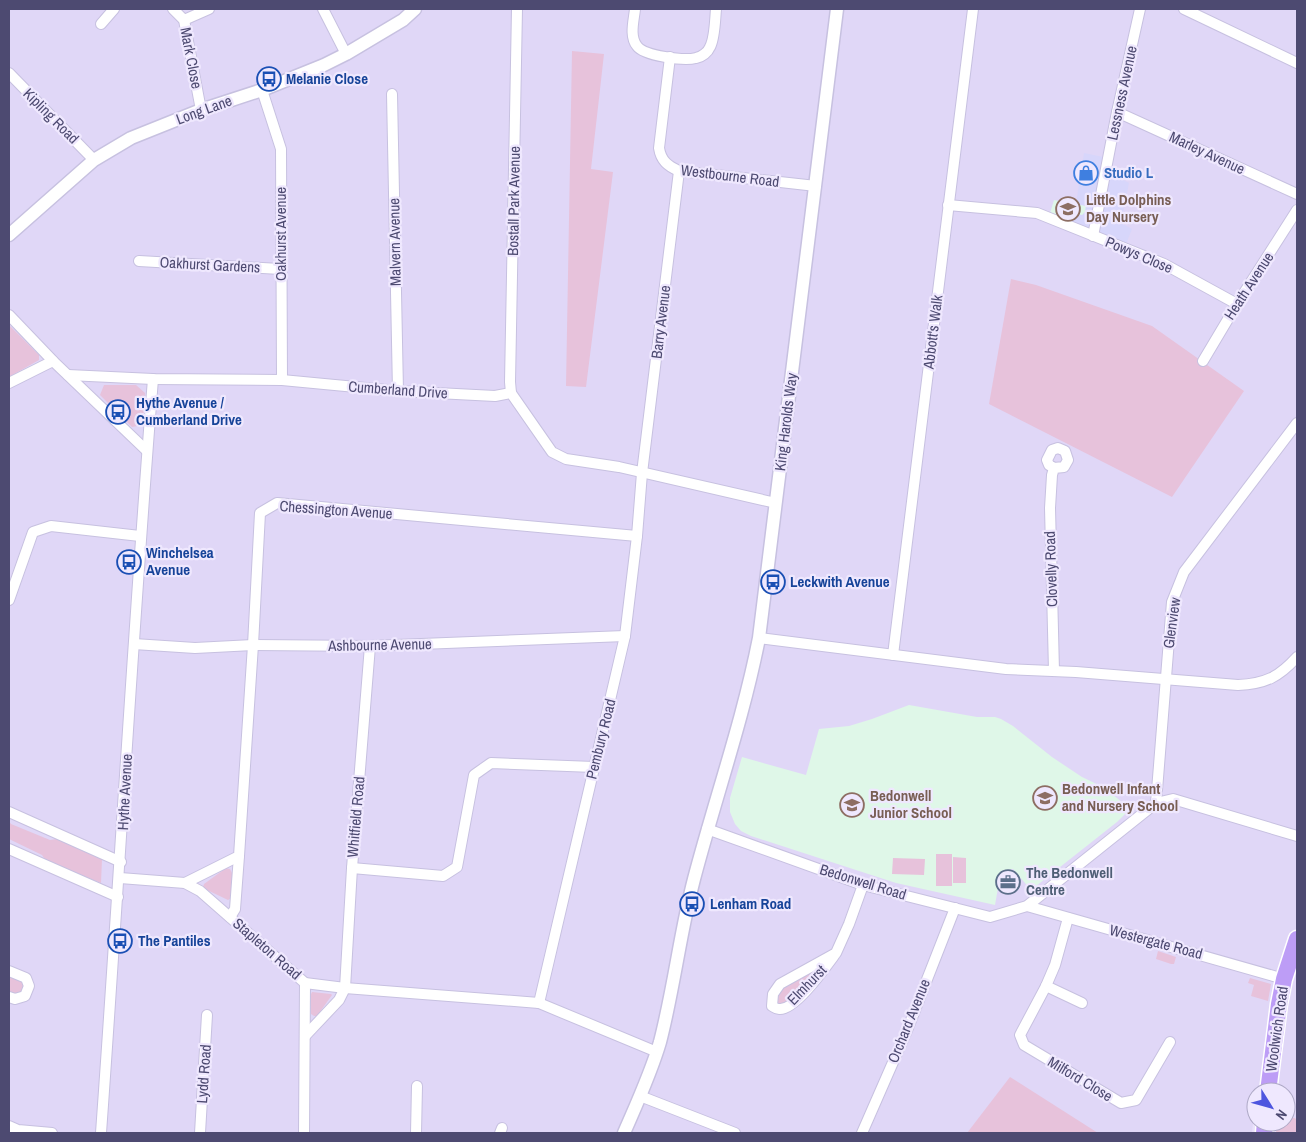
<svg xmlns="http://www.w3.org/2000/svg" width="1306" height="1142" font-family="'Archivo Narrow',sans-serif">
<rect width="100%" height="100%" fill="#eae2fb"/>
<polygon fill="#e0d7f7" points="9,9 1297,9 1297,1119 1286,1115 1286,1092 1256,1092 1252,1133 9,1133"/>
<polygon fill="#d7d6fb" points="1084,153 1108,158 1114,175 1129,183 1121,223 1132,229 1126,244 1050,213 1054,200 1076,203"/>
<g fill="#dff7e8">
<polygon points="1054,200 1086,206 1085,212 1082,215 1070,213 1068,220 1050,213"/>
<polygon points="909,705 977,717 995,717 1001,719 1013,726 1052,757 1082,777 1105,788 1130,809 1117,822 1031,890 1013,869 1001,871 995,905 896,883 751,836 741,831 735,824 730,812 730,798 742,757 806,775 819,729 849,726 872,719"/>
</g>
<g fill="#e7c2db">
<polygon points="572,51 604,54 591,169 613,172 586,387 566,386"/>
<polygon points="1011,279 1036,285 1152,326 1244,391 1172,497 989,404"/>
<polygon points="9,325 39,355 39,360 9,377"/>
<polygon points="104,385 136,385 145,393 143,425 132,427 100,395"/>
<polygon points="9,821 11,824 50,840 57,839 102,859 101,883 46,861 42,855 9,839"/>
<rect x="936" y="854" width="16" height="32"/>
<polygon points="953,857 966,858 966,883 953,883"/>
<polygon points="893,858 925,859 924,875 892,874"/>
<polygon points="226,868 230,869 232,873 233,897 228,900 205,889 203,887 204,884"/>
<polygon points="1158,951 1176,957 1174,964 1171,964 1156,959"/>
<polygon points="823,963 809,981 783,1004 778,1003 776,1000 780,988"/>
<polygon points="9,971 26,978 25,996 9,997"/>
<polygon points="1250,978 1271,984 1268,1001 1251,996 1254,985 1248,983"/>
<polygon points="312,992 331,994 332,995 317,1016 314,1016 311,1014 311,994"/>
<polygon points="1010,1077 1098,1133 967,1133"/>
<polygon points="1286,1115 1297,1119 1297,1133 1276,1133 1277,1122 1286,1122"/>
</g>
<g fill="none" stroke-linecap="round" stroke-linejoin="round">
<g stroke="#c7c1e0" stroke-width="12">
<g id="minor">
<polyline points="173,9 184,20 201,110"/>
<polyline points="323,9 346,54"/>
<path d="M635 9C634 20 629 36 637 46 644 56 684 61 696 58 702 57 708 52 710 47 715 38 715 19 716 9"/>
<polyline points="1184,9 1297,63"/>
<polyline points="184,20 209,9"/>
<polyline points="101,24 114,9"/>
<path d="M670 57 659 148C661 161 668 166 679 171L816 186"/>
<polyline points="9,73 94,160"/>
<polyline points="262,90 281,149 282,380"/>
<polyline points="392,94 398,391"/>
<polyline points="1117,112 1297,194"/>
<polyline points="948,205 1037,213 1164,264 1237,304"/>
<polyline points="1093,236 1117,112 1140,9"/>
<polyline points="139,261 280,269"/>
<polyline points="9,315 53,361 147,451"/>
<polyline points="1203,361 1237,304 1297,210"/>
<polyline points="68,375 153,379 282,380 398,391 495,396 511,393 552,452 566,459 619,467 776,503"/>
<polyline points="9,383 53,361"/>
<polyline points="511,393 510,382 517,9"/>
<polyline points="9,600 33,532 51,526 140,536"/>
<path d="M759 638 1006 669 1076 672 1238 685C1265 684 1279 677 1297 657"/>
<polyline points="134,644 195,648 253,645 370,646 625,636"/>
<polyline points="893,655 973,9"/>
<polyline points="1054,671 1050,508 1052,475 1054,468 1049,465 1047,460 1052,450 1058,448 1065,451 1068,460 1064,467 1054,468"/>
<polyline points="1156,803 1172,602 1184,572 1297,423"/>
<polyline points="9,812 121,862"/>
<polyline points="707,829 863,885 990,917 1027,906 1156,803 1173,799 1297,836"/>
<polyline points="9,849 118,897"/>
<polyline points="352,868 443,876 457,867 474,775 491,763 594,767"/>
<polyline points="120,878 185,883 200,891 305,983 304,1133"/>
<polyline points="185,883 239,856 253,645 260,513 277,503 637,536"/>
<polyline points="1027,906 1284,979"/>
<polyline points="230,917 235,909 239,856"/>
<polyline points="1068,918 1055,965 1046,986 1020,1035 1024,1045 1121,1103 1136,1100 1170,1042"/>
<path d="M836 953C827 965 795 1011 779 1009 776 1009 774 1007 772 1006L773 994 780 984 836 953 849 924 863 885"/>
<polyline points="9,971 26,978 29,986 25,996 15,999 9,997"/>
<polyline points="305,983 345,988 539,1003 657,1052"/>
<polyline points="1046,986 1082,1003"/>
<polyline points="539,1003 625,636 637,536 642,473 679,171"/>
<polyline points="305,1036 339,1000 345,988 352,868 370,646"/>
<polyline points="640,1096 735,1133"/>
<polyline points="9,1126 18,1130 52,1133"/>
<path d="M101 1133C119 882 133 630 153 379"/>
<polyline points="200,1133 207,1015"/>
<polyline points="416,1133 417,1086"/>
<polyline points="500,1133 502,1128"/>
<polyline points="862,1133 908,1028 955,908"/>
</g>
</g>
<g stroke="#c7c1e0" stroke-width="15">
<g id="tertiary">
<polyline points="9,235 94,160 131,138 201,110 262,90 324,65 346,54 403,20 415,9"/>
<path d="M624 1133C637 1103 651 1073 660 1042 674 988 680 933 694 879 715 799 743 720 759 638L837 9"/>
</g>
</g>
<g stroke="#fff" stroke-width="19">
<g id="primary">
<polyline points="1268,1092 1279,1004 1284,979 1297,939"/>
<polyline points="1264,1133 1265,1122"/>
</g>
</g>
<use href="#minor" stroke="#fff" stroke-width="10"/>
<use href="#tertiary" stroke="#fff" stroke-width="12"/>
<use href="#primary" stroke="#bd9df6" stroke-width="16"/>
</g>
<defs>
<g id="bus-ring" transform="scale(1.25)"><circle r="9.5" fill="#efe8fe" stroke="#1a4fb4" stroke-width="1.5"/><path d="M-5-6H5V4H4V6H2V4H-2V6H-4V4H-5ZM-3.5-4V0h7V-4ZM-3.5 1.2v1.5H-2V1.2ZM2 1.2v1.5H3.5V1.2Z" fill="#1a4fb4"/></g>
<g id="shop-ring" transform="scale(1.25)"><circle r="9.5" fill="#efe8fe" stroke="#3f7fe0" stroke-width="1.5"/><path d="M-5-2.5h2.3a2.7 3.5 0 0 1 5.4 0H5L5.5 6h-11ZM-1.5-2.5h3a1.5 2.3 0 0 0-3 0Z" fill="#3f7fe0"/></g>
<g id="school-ring" transform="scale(1.25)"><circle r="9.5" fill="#efe8fe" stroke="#8d6e63" stroke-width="1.5"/><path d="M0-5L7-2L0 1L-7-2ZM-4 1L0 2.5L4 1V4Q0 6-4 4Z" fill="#8d6e63"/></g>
<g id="office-ring" transform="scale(1.25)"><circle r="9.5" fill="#efe8fe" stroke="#5c6f8a" stroke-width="1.5"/><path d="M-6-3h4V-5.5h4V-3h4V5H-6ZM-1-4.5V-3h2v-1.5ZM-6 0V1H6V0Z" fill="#5c6f8a"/></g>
</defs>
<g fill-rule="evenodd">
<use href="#bus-ring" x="269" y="79"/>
<use href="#shop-ring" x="1086" y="173"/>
<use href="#school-ring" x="1068" y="209"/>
<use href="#bus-ring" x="118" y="412"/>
<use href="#bus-ring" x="129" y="562"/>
<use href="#bus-ring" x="773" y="582"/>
<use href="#school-ring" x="1045" y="798"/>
<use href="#school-ring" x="852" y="805"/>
<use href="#office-ring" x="1008" y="882"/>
<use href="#bus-ring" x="692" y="904"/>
<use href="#bus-ring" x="120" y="941"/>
</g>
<g text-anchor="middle" stroke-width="4.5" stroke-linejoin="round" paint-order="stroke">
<g font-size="15" fill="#4d4a71" stroke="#efe8fe">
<text transform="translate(191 58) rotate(79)" y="5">Mark Close</text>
<text transform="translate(1122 93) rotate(-78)" y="5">Lessness Avenue</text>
<text transform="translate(204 110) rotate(-20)" y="5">Long Lane</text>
<text transform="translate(51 116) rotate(45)" y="5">Kipling Road</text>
<text transform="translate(1207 153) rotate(25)" y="5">Marley Avenue</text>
<text transform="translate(730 176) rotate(7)" y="5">Westbourne Road</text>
<text transform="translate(514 201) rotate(-89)" y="5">Bostall Park Avenue</text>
<text transform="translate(281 234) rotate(-90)" y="5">Oakhurst Avenue</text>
<text transform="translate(395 242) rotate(-91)" y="5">Malvern Avenue</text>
<text transform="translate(1139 255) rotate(23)" y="5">Powys Close</text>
<text transform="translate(210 265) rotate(3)" y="5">Oakhurst Gardens</text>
<text transform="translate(1249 286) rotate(-57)" y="5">Heath Avenue</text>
<text transform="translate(661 322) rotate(-83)" y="5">Barry Avenue</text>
<text transform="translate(933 332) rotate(-83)" y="5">Abbott's Walk</text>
<text transform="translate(398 390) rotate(4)" y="5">Cumberland Drive</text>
<text transform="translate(786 422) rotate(-83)" y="5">King Harolds Way</text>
<text transform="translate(336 510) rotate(4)" y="5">Chessington Avenue</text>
<text transform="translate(1051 569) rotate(-92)" y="5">Clovelly Road</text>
<text transform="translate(1172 623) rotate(-82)" y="5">Glenview</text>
<text transform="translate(380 645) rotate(-1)" y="5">Ashbourne Avenue</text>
<text transform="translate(601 739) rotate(-76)" y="5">Pembury Road</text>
<text transform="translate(125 792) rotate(-87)" y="5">Hythe Avenue</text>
<text transform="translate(356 817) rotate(-85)" y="5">Whitfield Road</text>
<text transform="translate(863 882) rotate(17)" y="5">Bedonwell Road</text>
<text transform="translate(1156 942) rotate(15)" y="5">Westergate Road</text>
<text transform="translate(267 949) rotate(41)" y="5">Stapleton Road</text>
<text transform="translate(807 985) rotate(-46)" y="5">Elmhurst</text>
<text transform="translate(909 1021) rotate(-68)" y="5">Orchard Avenue</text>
<text transform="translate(1277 1029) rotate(-82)" y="5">Woolwich Road</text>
<text transform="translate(204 1074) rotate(-86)" y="5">Lydd Road</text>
<text transform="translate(1080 1079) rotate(31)" y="5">Milford Close</text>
</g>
<g font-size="15" font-weight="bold" fill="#164399" stroke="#efe8fe" text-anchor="start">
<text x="286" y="84">Melanie Close</text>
<text x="136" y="408">Hythe Avenue /<tspan x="136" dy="17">Cumberland Drive</tspan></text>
<text x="146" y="558">Winchelsea<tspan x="146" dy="17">Avenue</tspan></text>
<text x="790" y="587">Leckwith Avenue</text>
<text x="710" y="909">Lenham Road</text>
<text x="138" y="946">The Pantiles</text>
</g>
<g font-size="15" font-weight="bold" fill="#366cbe" stroke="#efe8fe" text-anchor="start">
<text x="1104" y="178">Studio L</text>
</g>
<g font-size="15" font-weight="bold" fill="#785e54" stroke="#efe8fe" text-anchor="start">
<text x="1086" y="205">Little Dolphins<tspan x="1086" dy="17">Day Nursery</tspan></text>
<text x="1062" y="794">Bedonwell Infant<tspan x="1062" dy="17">and Nursery School</tspan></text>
<text x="870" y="801">Bedonwell<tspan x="870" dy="17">Junior School</tspan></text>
</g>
<g font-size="15" font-weight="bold" fill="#4e5e75" stroke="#efe8fe" text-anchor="start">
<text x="1026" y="878">The Bedonwell<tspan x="1026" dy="17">Centre</tspan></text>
</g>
</g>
<rect width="1306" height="1142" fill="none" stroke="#4d4a71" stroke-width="20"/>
<g transform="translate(1271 1107) rotate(127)"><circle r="24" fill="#efe8fe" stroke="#aea9c6"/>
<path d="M0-4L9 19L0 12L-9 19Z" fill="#4d55df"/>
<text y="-8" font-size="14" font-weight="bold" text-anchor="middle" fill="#4d4a71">N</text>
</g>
</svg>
